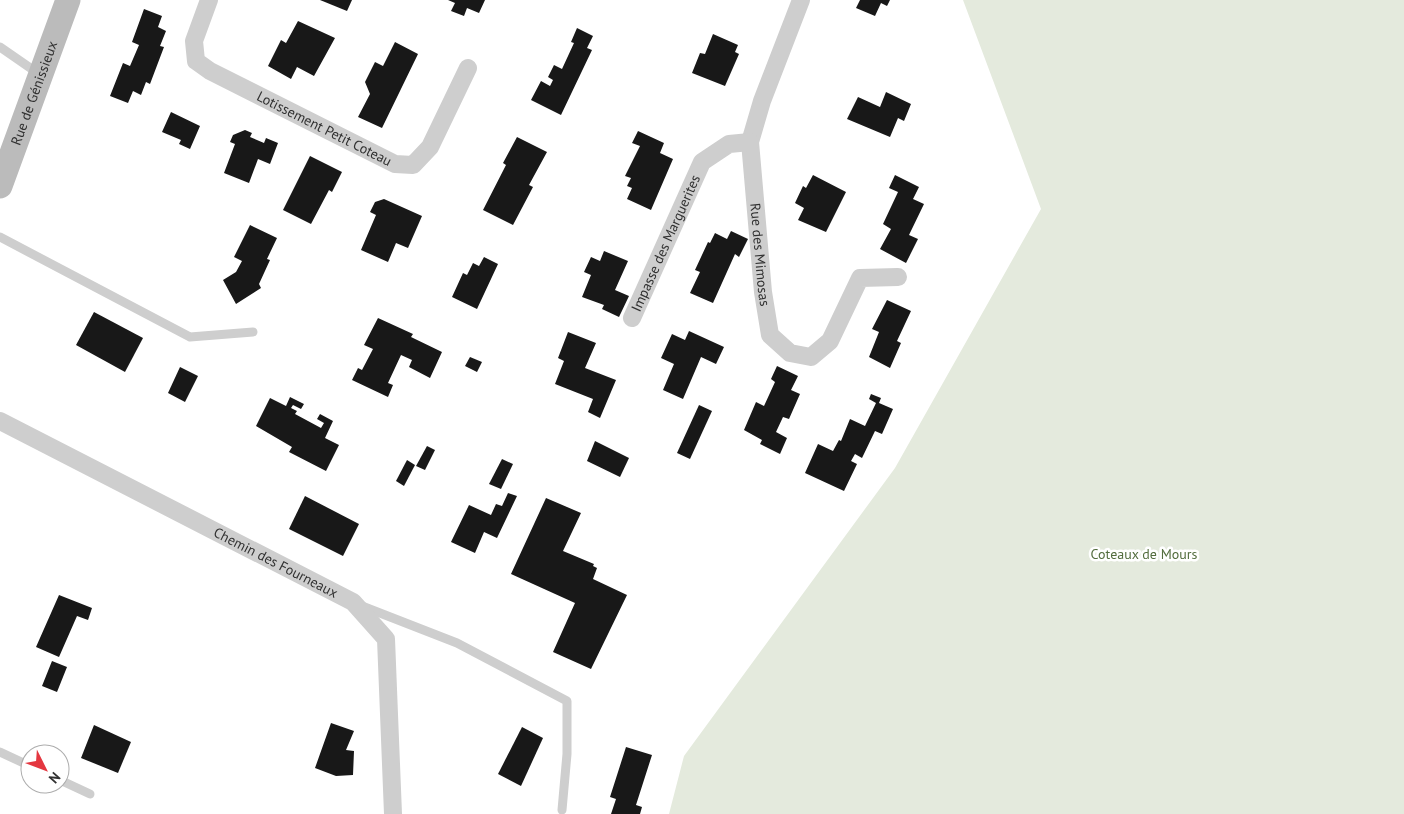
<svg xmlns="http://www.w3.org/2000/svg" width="1404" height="814" font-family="'PT Sans',sans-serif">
<rect width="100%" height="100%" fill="#fff"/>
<polygon fill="#e4eadd" points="963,0 1404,0 1404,814 669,814 684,756 895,468 1041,209"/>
<g fill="#181818">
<polygon points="320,0 352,0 347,11"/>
<polygon points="448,0 485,0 479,13 467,8 464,16 451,11 455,3"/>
<polygon points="860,0 890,0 887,6 881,3 875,16 856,8"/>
<polygon points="144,9 162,16 158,27 166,31 160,46 164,47 150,84 146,82 141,95 133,91 128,103 110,96 123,63 130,66 139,45 132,42"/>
<polygon points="298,21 335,38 314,76 297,67 291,79 268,66 281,40 286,43"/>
<polygon points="577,28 593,36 587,48 592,50 561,115 531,100 541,81 550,86 553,80 548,77 554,65 562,69 574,43 571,42"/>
<polygon points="713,34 738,45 735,52 739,54 725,86 692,73 700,53 705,54"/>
<polygon points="395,42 418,54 382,128 358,117 370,94 365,82 375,62 383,66"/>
<polygon points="886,92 911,104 904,121 898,118 890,137 847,119 858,97 880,107"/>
<polygon points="171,112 200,126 190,149 179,144 181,140 162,132"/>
<polygon points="245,130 252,133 250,137 264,143 266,138 278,143 270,164 258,159 249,183 224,173 235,144 230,142 233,135"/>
<polygon points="638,131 664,143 660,153 673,159 651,210 627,199 632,188 627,186 631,178 625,176 640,146 632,143"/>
<polygon points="517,137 547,152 529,185 533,187 513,225 483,210 506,165 503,163"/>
<polygon points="310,156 342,172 332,192 329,190 311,224 283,210"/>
<polygon points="813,175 846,192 826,232 798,220 804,208 795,203 803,186 806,188"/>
<polygon points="895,175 919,187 913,199 924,204 909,235 918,239 906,263 880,249 891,229 883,224 898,192 889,188"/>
<polygon points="384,199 422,216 408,248 396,243 388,262 361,250 376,215 370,212 375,202"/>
<polygon points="250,225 277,238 267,259 270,260 259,284 261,288 236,304 223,280 236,272 242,261 234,257"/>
<polygon points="731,231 748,239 739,257 735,254 713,303 690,293 700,272 695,270 708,242 710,243 715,233 727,239"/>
<polygon points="604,251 628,261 615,290 629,296 619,317 602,309 604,305 582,297 591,275 584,272 591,257 600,261"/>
<polygon points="484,257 498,264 477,309 452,297 463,273 467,275 473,263 479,266"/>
<polygon points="887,300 911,311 897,341 901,343 890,368 869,357 879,332 872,329"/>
<polygon points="94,312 143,338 125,372 76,345"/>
<polygon points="378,318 413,334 411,337 442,352 430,378 409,367 412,360 401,355 388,383 393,385 388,397 352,380 358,368 362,370 373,349 364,345"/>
<polygon points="689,331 724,347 716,364 701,357 683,399 663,390 674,364 661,358 672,334 685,340"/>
<polygon points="568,332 596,343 585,368 616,380 600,418 588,412 593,399 555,384 564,361 558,358"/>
<polygon points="470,357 482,362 477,372 465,366"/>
<polygon points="777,366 798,376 791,390 800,394 789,419 783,417 776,432 787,438 780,454 760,444 762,440 744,430 756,402 764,406 775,382 771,379"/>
<polygon points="180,367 198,376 185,402 168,393"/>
<polygon points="871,394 881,398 879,403 893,409 882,434 875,431 862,458 855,454 851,461 857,464 844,491 805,473 818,444 833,451 839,440 841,441 850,419 865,426 876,403 869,399"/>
<polygon points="290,397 304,404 301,409 293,405 291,408 297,411 295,414 321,428 324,423 317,419 320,414 333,421 325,438 339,445 326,471 289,452 292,447 256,426 270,398 286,406"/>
<polygon points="699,405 712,411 690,459 677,453"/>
<polygon points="595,441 629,458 620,477 587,461"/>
<polygon points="427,446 435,450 425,470 416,466"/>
<polygon points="502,459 513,464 501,489 489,484"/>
<polygon points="407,460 415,465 404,486 396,481"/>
<polygon points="508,493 517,496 497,538 484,532 475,553 451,542 469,505 491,515 496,504 502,506"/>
<polygon points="305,496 359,524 343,556 289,529"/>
<polygon points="546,498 581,513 563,551 594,564 593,566 597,568 593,579 627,595 591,669 553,652 575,603 511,574"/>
<polygon points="59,595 92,608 88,620 77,616 59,657 36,647"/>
<polygon points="52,661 67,667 57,692 42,686"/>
<polygon points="331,723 354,731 346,750 354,751 353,775 336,776 315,768"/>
<polygon points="94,725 131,742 118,773 81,758"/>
<polygon points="522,727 543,738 521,786 498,774"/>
<polygon points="626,747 652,755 636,805 642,807 640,814 611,814 616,799 610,797"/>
</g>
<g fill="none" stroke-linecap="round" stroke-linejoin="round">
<g stroke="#cecece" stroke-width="9">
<polyline points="0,47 39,74"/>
<polyline points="0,237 190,337 253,332"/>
<polyline points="362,606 457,643 567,701 567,754 562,810"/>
<polyline points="0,752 30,766"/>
<polyline points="60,780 90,794"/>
</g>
<g stroke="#cecece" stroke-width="18">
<path id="s1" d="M209 0 194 41 196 61 210 71 395 164 413 165 430 147 468 68"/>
<path id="s2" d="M801 0 762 101 750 142 763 292 770 335 790 353 811 357 830 341 860 278 898 277"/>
<path id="s3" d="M632 318 702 162 729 144 750 142"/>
<path id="s4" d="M0 421 353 602 386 639 393 814"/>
</g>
<path stroke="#bbb" stroke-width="25" id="s5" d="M0 186 68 0"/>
</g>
<g text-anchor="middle" stroke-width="5" stroke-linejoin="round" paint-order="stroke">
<g font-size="14" fill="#313131" stroke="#fff">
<text dy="5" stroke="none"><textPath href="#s5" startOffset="99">Rue de Génissieux</textPath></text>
<text dy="5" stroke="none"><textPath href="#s1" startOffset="209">Lotissement Petit Coteau</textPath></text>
<text dy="5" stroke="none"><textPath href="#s3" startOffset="82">Impasse des Marguerites</textPath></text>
<text dy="5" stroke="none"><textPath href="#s2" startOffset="264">Rue des Mimosas</textPath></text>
<text dy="5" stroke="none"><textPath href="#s4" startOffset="310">Chemin des Fourneaux</textPath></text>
</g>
<g font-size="14" fill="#536d3e" stroke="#fff">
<text x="1144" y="559">Coteaux de Mours</text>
</g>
</g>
<g transform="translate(45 769) rotate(132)"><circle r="24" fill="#ffffff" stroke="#adadad"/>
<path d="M0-4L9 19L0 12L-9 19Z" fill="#e43740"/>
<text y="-8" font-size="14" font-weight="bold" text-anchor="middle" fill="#313131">N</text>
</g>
</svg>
